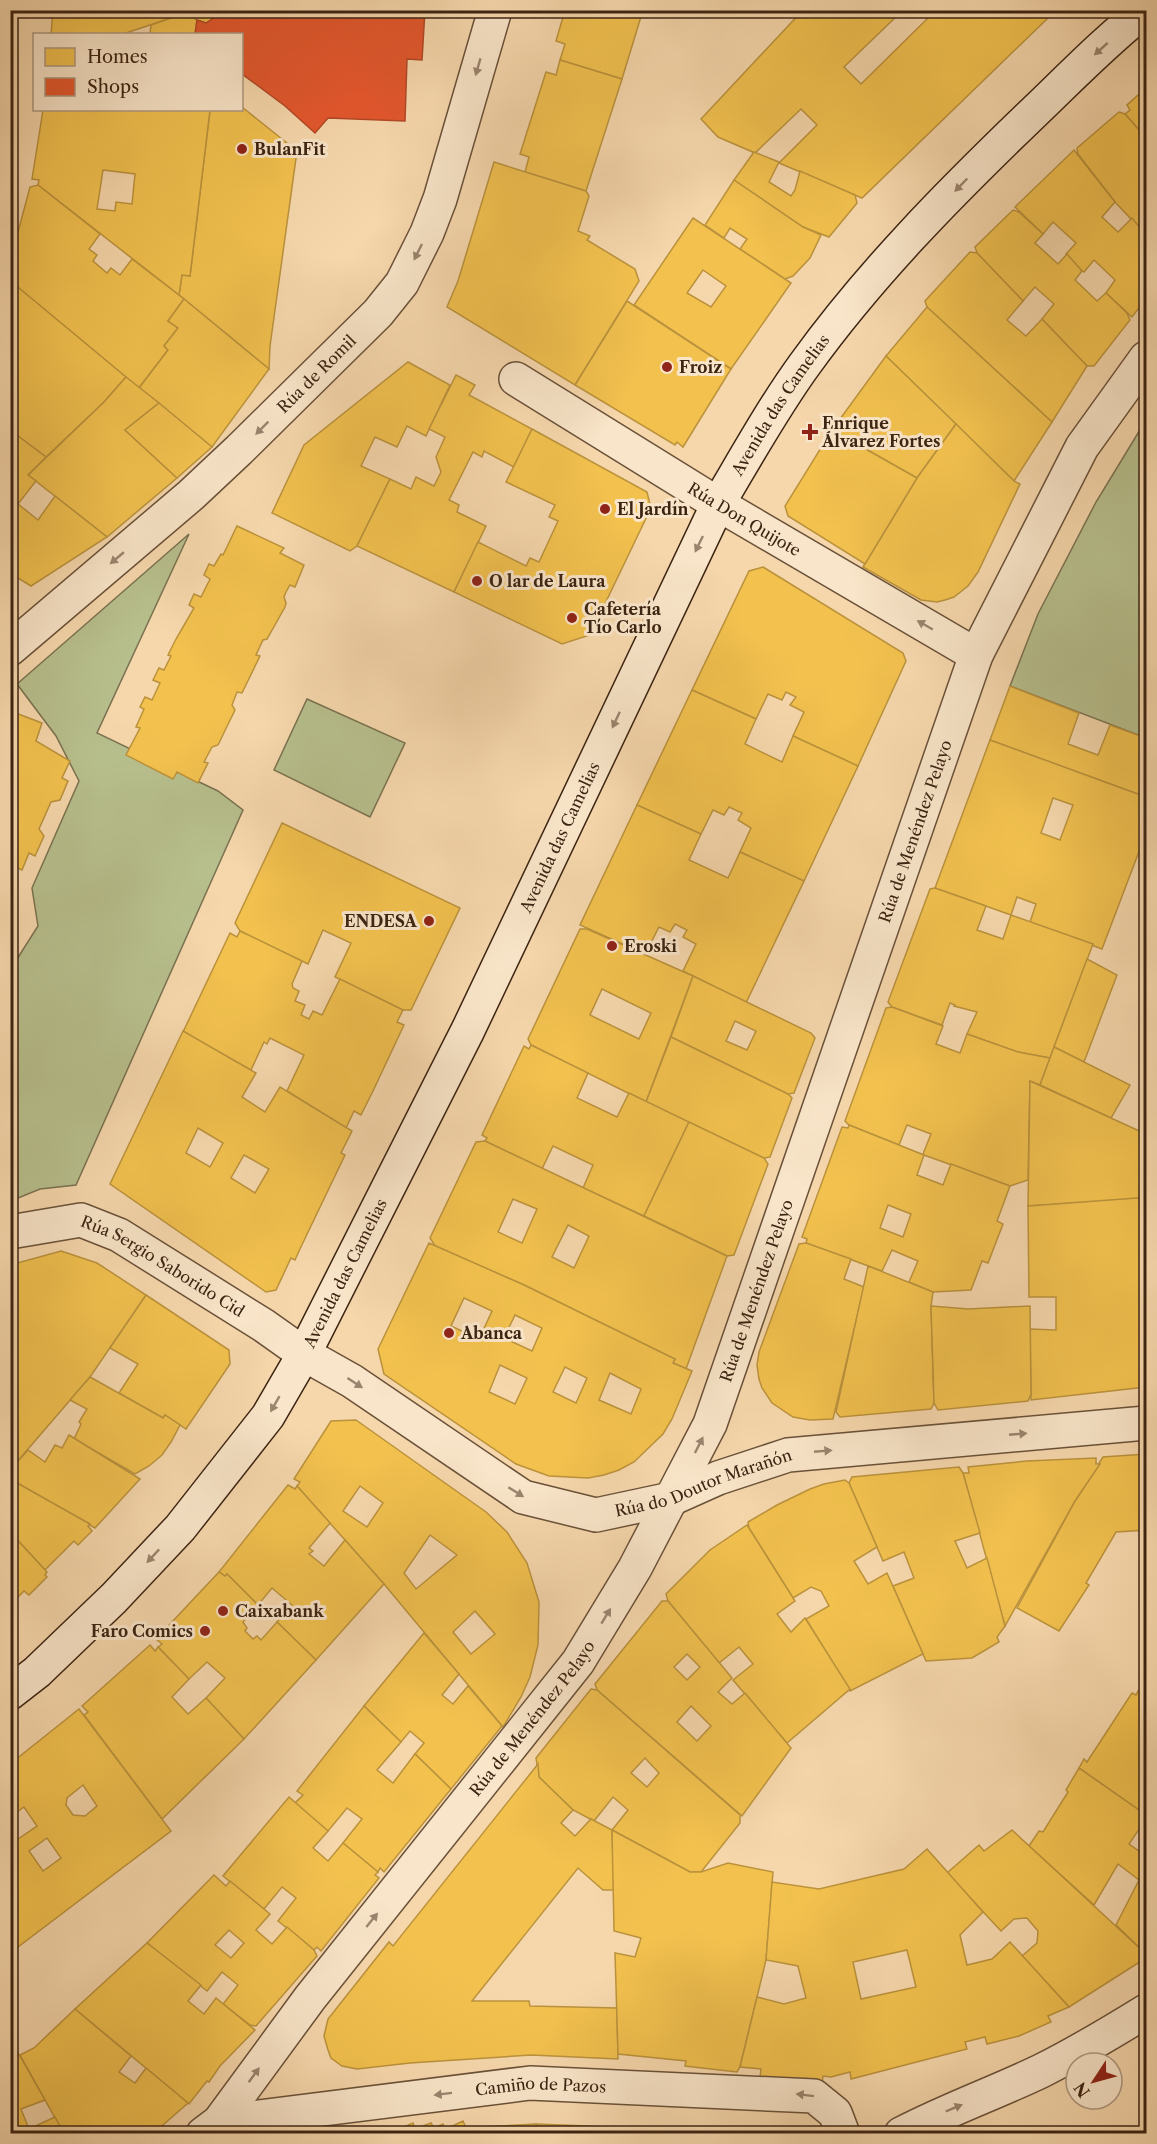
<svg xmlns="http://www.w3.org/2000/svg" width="1157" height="2144" font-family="'Libre Caslon Text',serif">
<rect width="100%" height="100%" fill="#f6d7ac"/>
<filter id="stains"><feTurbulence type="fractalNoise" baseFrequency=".00333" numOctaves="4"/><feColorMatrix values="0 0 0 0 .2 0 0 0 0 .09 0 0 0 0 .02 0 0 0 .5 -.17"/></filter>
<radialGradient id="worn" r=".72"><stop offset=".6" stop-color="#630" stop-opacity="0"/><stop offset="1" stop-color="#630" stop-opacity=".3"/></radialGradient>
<g fill="#b7bf8d" stroke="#7a7250" stroke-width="1.5">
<polygon points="1146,420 1146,738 1010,686 1038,614 1096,502"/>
<polygon points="189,534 97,733 218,791 243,810 76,1185 40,1189 11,1201 10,970 38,926 32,888 79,781 56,736 17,684"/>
<polygon points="307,699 405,743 370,817 274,770"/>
</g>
<g fill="#f2c14e" stroke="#bb923c" stroke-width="1.5" fill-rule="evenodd">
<polygon points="53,10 215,10 212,19 206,23 197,20 182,11 171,18 123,34 51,34"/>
<polygon points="565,10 643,10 622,79 560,60 565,44 556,41"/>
<polygon points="803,10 903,10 844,67 861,84 927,19 919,10 1039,10 1047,19 862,198 779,163 817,125 801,109 755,153 718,137 701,119"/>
<polygon points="182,11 197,20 195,34 150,34 151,25 171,18"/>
<polygon points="560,60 622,79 586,191 525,172 529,157 520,154 546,72 556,75"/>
<polygon points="1146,88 1146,138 1125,114 1130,110 1127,105"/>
<polygon points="242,107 297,151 270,346 269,369 179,295 182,275 190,276 210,110 242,110"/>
<path d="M43 110H210L190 276 182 275 179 295 38 185 39 180 32 179ZM103 170 135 174 132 204 116 202 115 211 97 209Z"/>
<polygon points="1119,112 1125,114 1146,138 1146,235 1115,202 1078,154 1077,148"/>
<polygon points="1074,150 1115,202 1102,217 1118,232 1132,218 1146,235 1146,299 1132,317 1106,293 1115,280 1094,260 1084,272 1082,271 1066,254 1076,243 1053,222 1043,234 1015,207"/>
<polygon points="754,152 779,162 769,182 791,196 795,190 800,171 855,195 857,203 829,237 803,227 734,180"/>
<polygon points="494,162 586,191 589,196 578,231 590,236 587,240 635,269 639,281 575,385 447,307 458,281"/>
<polygon points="734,180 803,227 821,235 810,258 793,276 785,279 740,249 747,239 730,228 724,238 705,225"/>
<polygon points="38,185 100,234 89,249 97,255 93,261 107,273 111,268 120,275 132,259 184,299 168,321 178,328 164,346 168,350 139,388 10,281 10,262 30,187"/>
<polygon points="1013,210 1019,212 1043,234 1035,243 1058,264 1067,254 1082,271 1075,280 1097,301 1106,293 1127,313 1130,320 1094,366 1087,366 1042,319 1054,304 1035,287 1023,301 977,253 975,247"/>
<path d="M693 218 791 283 731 369 634 305ZM703 270 726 286 711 307 687 293Z"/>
<polygon points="970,252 977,253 1023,301 1007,320 1026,336 1042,319 1087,366 1052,422 927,307 925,301"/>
<polygon points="13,283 126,377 104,402 46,457 10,430 10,290"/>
<polygon points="184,299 269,369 212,447 139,388 168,350 164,346 178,328 168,321"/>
<polygon points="627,301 731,369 683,447 677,442 675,445 575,385"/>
<polygon points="927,307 1052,422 1014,481 886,356"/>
<polygon points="886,356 956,424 917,478 832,430"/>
<polygon points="408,362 450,385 426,436 407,426 397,447 375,437 361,466 390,479 357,546 350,551 272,513 304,445"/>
<polygon points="456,375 475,385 469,395 532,429 514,467 484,451 482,457 473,452 449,500 459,505 457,512 486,526 454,592 357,546 390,479 411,489 416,477 434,486 441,472 436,457 445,437 429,429"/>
<polygon points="126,377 159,403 125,430 177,478 107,537 28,475 104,402"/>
<polygon points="159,403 212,447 177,478 125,430"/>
<polygon points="956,424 1014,481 1020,484 978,572 968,586 954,597 945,600 937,602 921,600 863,567 917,478"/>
<polygon points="532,429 647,492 651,508 590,635 562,644 454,592 478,542 526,566 530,558 539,562 558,521 549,517 555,505 506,482"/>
<polygon points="10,430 46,457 28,475 36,481 18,504 38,520 55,496 107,537 31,586 10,573 10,551 15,545 10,541"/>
<polygon points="832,430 917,478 865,564 788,516 785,506"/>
<polygon points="237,526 284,548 280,553 304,565 295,587 290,585 286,592 284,597 286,603 285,607 267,639 263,640 256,655 260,656 242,693 237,692 232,705 235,710 218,745 212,747 204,762 208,763 198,783 177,772 173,779 126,755 140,728 136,727 144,709 140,707 145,697 152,700 160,683 153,680 159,668 164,670 171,656 168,655 176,639 194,608 189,605 194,594 201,597 210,579 204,575 209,564 214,566 221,554 223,555"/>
<polygon points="763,567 903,653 906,661 858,766 793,736 804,712 790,705 796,697 786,692 782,700 768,694 756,719 692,690 749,571"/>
<polygon points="1010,686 1079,713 1068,744 1098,755 1110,725 1146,738 1146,797 990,740"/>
<polygon points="692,690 756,719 745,744 782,762 793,736 858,766 804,881 740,852 751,828 738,820 742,813 729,807 724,815 713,810 701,834 637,805"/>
<polygon points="13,712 42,723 36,741 70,761 62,778 68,781 60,800 51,802 39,829 44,836 35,856 29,853 22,870 10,865 10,718"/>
<path d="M990 740 1146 797V833L1102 949 1030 922 1036 904 1017 897 1011 915 935 888ZM1053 798 1073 805 1060 840 1041 833Z"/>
<polygon points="637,805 701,834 689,860 728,878 740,852 804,881 746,1003 683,971 696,944 683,937 687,930 675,924 670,932 659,927 645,954 580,925"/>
<polygon points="282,823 460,908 411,1010 403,1010 335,977 351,943 323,930 308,964 240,931 235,923"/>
<polygon points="935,888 986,906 977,930 1003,939 1011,915 1093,944 1050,1058 1018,1052 967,1034 977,1012 954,1006 955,1005 950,1003 942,1025 892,1007 888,1002 930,889"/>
<path d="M580 929H587L693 976 646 1102 531 1045 528 1039ZM602 989 651 1013 639 1039 590 1015Z"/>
<polygon points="240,931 302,961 292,984 293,988 299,991 295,1001 305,1005 301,1015 309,1019 313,1011 322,1015 340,979 403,1010 397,1022 404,1025 373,1091 361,1115 354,1111 346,1128 287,1091 304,1055 270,1038 267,1044 264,1042 251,1070 183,1032 230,933 237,937"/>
<polygon points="1087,959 1117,975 1084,1062 1054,1047"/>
<path d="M693 976 811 1033 815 1038 794 1093 788 1094 671 1037ZM735 1021 756 1031 747 1050 726 1041Z"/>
<polygon points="892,1007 943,1026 936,1044 960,1053 967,1034 1018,1052 1050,1058 1040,1085 1030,1081 1028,1180 1010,1186 924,1155 923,1154 931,1134 907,1125 899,1145 849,1125 845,1121 886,1008"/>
<path d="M183 1031 256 1073 242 1097 265 1112 280 1087 352 1131 341 1153 345 1155 299 1251 295 1260 291 1258 276 1290 266 1292 110 1184ZM198 1128 223 1143 210 1167 186 1153ZM244 1155 269 1169 255 1193 231 1178Z"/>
<polygon points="671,1037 788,1094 792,1098 770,1157 764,1158 646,1102"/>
<polygon points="531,1045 588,1073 577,1098 617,1117 629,1093 689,1122 644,1216 583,1188 593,1165 553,1146 542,1169 485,1141 487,1138 482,1135 524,1046 529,1049"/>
<polygon points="1054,1047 1130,1085 1111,1118 1040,1085"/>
<polygon points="1030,1081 1146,1134 1146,1199 1028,1206"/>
<polygon points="689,1122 764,1158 768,1164 734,1255 727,1256 644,1216"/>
<path d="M849 1125 924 1155 917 1175 943 1185 951 1164 1010 1186 997 1221 1003 1224 988 1263 982 1261 971 1290 933 1292 909 1282 918 1261 892 1250 882 1271 806 1243 807 1239 802 1237 842 1127 848 1128ZM888 1205 911 1214 903 1237 880 1228Z"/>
<path d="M485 1141 727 1256 686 1369 673 1363 675 1359 524 1285 435 1246 430 1238 476 1142ZM513 1199 537 1209 522 1243 498 1232ZM568 1225 589 1236 574 1268 552 1257Z"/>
<polygon points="1137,1198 1146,1199 1146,1387 1031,1400 1030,1329 1056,1330 1056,1297 1029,1297 1028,1206"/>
<path d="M429 1243 524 1285 675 1359 673 1363 692 1371 672 1419 663 1434 634 1462 619 1470 604 1475 588 1478 549 1476 516 1464 384 1374 378 1349ZM464 1298 492 1311 479 1339 451 1326ZM515 1315 542 1328 532 1351 504 1338ZM500 1365 527 1378 515 1404 489 1392ZM565 1367 587 1378 576 1403 553 1392ZM610 1373 641 1389 631 1414 599 1400Z"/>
<polygon points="806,1243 851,1259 844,1279 864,1287 833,1419 810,1420 793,1417 772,1403 762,1388 759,1379 757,1365 759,1352 799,1244"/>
<polygon points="61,1251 97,1263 146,1295 90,1377 10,1470 10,1265"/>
<polygon points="868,1266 933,1292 931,1306 934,1403 931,1409 840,1417 836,1412"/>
<polygon points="146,1295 229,1350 230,1364 186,1429 165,1415 163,1418 119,1393 138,1364 110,1348"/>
<polygon points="931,1306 968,1309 1030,1306 1031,1394 1028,1401 938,1410 934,1403"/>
<polygon points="90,1377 163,1418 165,1415 180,1425 171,1442 162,1455 149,1466 135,1474 74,1439 81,1424 79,1422 87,1409 70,1400"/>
<path d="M356 1420 486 1512 507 1532 527 1563 539 1602 538 1645 530 1677 521 1697 503 1727 384 1584 297 1486 300 1482 294 1479 331 1421ZM360 1486 383 1503 367 1527 343 1511ZM430 1535 457 1555 416 1589 404 1573ZM475 1611 495 1634 471 1654 453 1632Z"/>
<polygon points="69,1435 140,1479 95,1528 10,1479 10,1470 28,1450 45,1462 55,1445 62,1448"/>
<polygon points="1146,1454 1146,1530 1116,1532 1086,1583 1089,1585 1059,1631 1017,1608 1075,1501 1103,1457"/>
<polygon points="1096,1458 1096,1464 1100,1464 1075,1501 1005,1626 963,1473 969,1473 968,1467 1027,1461"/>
<polygon points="959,1467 963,1473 980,1533 955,1541 967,1568 987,1558 1005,1626 997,1637 999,1642 972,1658 926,1661 893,1586 914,1578 904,1552 883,1561 849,1483 852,1477"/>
<polygon points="10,1479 90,1524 88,1526 92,1531 78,1545 74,1541 45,1570 10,1532"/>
<polygon points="845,1480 849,1483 877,1547 854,1561 868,1584 887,1573 923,1654 850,1691 806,1619 829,1606 821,1591 811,1587 793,1598 749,1528 748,1522 777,1505 810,1489 824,1484"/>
<polygon points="288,1485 295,1489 297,1486 330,1523 309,1548 313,1551 309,1554 324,1566 345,1540 384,1584 316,1660 277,1622 292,1605 272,1588 258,1605 227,1574 225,1576 219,1572"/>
<polygon points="747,1525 795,1601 777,1614 791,1632 805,1618 850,1689 787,1743 733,1680 753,1664 739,1647 719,1663 668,1601 666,1594 710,1550"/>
<polygon points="10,1532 47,1572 45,1575 47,1577 29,1595 24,1591 10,1605"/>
<polygon points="219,1572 225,1576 227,1574 258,1605 243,1622 247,1628 245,1631 253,1639 257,1636 261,1640 277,1622 316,1660 244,1739 206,1698 225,1678 207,1662 189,1679 158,1647 162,1644 156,1639"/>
<path d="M662 1601H668L732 1678 718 1692 732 1704 745 1693 791 1748 742 1816 597 1690 595 1684ZM687 1654 700 1667 687 1680 674 1667ZM691 1706 711 1726 697 1741 677 1722Z"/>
<polygon points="424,1633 459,1674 442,1695 453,1704 468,1686 502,1726 451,1789 415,1754 424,1743 410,1731 401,1742 364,1706"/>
<polygon points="150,1645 155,1651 158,1647 189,1679 172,1697 188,1714 206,1698 244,1739 162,1819 84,1715 88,1712 82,1706"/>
<path d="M591 1689 597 1690 740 1815V1823L701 1872H690L612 1830 628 1810 613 1797 594 1821 573 1810 539 1777 536 1758ZM645 1758 659 1773 647 1787 631 1773Z"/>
<polygon points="1138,1691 1146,1697 1146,1815 1079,1768 1084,1759 1087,1762 1132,1693 1136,1695"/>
<polygon points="364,1706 401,1742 377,1770 393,1783 415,1754 451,1789 384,1872 380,1868 378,1872 343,1843 362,1819 347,1808 328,1831 295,1803 303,1795 297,1791"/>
<path d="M79 1709 171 1831 10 1953V1829L18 1839 37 1826 24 1807 10 1817V1764ZM83 1785 97 1806 85 1816 73 1815 66 1805 67 1798ZM47 1838 61 1858 43 1871 29 1851Z"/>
<polygon points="538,1764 539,1777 573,1810 561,1823 575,1836 591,1819 612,1830 614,1890 603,1890 578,1868 472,2001 529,2001 530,2006 617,2008 618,2059 531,2055 410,2063 357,2069 342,2066 331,2058 328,2050 324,2036 328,2019 389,1942 393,1946"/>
<polygon points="1079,1768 1146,1815 1146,1819 1129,1844 1146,1856 1146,1954 1116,1925 1139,1880 1118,1864 1094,1905 1029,1846 1039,1831 1043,1832 1068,1792 1066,1790"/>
<polygon points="289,1797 328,1831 313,1848 328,1861 343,1843 378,1872 375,1875 379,1878 321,1951 317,1947 314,1950 278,1921 296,1898 282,1887 264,1909 223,1876"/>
<polygon points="612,1830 690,1872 701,1872 728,1863 773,1872 766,1960 740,2067 737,2072 685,2066 686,2061 618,2054 615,1953 635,1957 641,1938 614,1931"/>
<polygon points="1012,1830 1146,1954 1146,1958 1069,2007 1022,1956 1037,1943 1038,1931 1027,1918 1014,1919 1001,1931 947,1873 979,1845 984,1851"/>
<path d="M927 1849 983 1912 960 1935 967 1965 992 1959 1010 1942 1069 2007 1048 2016 1051 2022 1019 2036 987 2044 985 2037 965 2042 967 2049 851 2079 850 2072 831 2077 823 2076 822 2084 760 2077 761 2069 740 2067 757 1997 784 2004 806 1998 798 1966 766 1960 772 1882 819 1889 904 1869ZM907 1950 916 1987 861 1999 853 1962Z"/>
<path d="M214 1875 226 1886 230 1881 270 1914 256 1930 272 1944 287 1927 314 1950 317 1956 256 2026 250 2025 223 2004 238 1985 222 1972 207 1991 147 1943ZM229 1930 244 1943 231 1958 215 1945Z"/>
<polygon points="147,1943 201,1985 188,2001 204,2014 216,1998 255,2030 220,2066 209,2082 207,2081 189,2104 75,2009"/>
<polygon points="75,2009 131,2056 119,2072 135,2083 146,2068 188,2103 163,2125 150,2134 64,2134 20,2055 34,2048"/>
<polygon points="17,2051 45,2100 21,2109 29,2129 55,2117 64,2134 10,2134 10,2054"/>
<polygon points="463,2121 469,2134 380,2134 396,2127 397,2130 413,2123 415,2129 431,2123 434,2128 443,2124 444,2130"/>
<polygon points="536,2124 539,2134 469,2134 466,2128"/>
<polygon points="536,2124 588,2126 588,2134 539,2134"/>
<polygon points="588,2126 636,2129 637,2134 588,2134"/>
</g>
<polygon fill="#e4572e" stroke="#b24826" stroke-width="1.5" points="215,10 425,10 422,60 407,59 405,121 328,118 315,133 285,106 242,74 242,34 195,34 197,20 206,23 212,19"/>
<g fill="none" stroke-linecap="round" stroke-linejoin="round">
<g stroke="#6a5139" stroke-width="36">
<g id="minor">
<path id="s1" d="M516 379 718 504 976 655"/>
<path id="s2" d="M10 649 191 495 239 450 378 313 402 283 427 233 440 199 495 10"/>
<path id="s3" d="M10 1232 81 1220 119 1235 263 1325 304 1354 352 1381 523 1497 596 1515 671 1499 718 1478 788 1455 1146 1423"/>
<path id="s4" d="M219 2122 530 2083 814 2096 835 2113 843 2134"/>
<path id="s5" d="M203 2134 219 2122 310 1998 578 1662 635 1568 671 1499 710 1424 976 655 1082 447 1146 358"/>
</g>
</g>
<g stroke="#6a5139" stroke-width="36">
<path id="tertiary" d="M901 2134C947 2110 995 2093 1041 2071 1077 2053 1112 2032 1146 2011"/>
</g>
<g stroke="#3c2413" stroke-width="36">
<g id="secondary">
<path id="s6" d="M10 1693 37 1672 114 1598 180 1528 268 1416 304 1354 468 1030 718 504C746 457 773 408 805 364 870 274 948 195 1028 118 1066 82 1103 43 1145 10"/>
</g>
</g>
<use href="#minor" stroke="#f9e5c9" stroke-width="33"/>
<use href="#tertiary" stroke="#f9e5c9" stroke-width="33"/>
<use href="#secondary" stroke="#f9e5c9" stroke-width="33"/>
</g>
<defs><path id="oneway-solid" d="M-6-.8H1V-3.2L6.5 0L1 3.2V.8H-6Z" transform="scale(1.5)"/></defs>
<g fill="#9a846e">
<use href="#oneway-solid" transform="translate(1101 49) rotate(138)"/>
<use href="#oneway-solid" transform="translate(478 67) rotate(106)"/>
<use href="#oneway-solid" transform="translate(961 185) rotate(134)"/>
<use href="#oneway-solid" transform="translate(418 252) rotate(116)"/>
<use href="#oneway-solid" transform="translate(262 428) rotate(135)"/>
<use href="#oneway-solid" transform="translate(699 544) rotate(116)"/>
<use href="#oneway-solid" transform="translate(117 558) rotate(140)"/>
<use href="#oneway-solid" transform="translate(925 625) rotate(-150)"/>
<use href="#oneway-solid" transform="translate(616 720) rotate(115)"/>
<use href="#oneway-solid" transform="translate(355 1383) rotate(33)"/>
<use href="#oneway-solid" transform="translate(275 1404) rotate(120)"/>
<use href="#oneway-solid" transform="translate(1018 1434) rotate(-5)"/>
<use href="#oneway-solid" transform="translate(699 1445) rotate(-63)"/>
<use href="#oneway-solid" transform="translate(823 1451) rotate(-5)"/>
<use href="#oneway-solid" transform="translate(516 1492) rotate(32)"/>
<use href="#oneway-solid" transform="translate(153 1556) rotate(133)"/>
<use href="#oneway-solid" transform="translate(606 1616) rotate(-59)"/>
<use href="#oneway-solid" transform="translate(372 1920) rotate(-51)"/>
<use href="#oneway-solid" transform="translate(254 2075) rotate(-54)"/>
<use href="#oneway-solid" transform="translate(443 2094) rotate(173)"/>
<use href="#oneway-solid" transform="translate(805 2095) rotate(-173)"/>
<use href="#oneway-solid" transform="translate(954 2108) rotate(-23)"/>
</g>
<g fill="#8f2418" stroke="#f9e5c9" stroke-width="2">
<circle cx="242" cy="149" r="6"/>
<circle cx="667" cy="367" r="6"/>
<path d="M807 423h6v6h6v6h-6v6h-6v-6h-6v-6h6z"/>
<circle cx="605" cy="509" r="6"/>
<circle cx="477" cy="581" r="6"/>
<circle cx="572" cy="618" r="6"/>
<circle cx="429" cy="921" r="6"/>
<circle cx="612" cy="946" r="6"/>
<circle cx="449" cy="1333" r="6"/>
<circle cx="223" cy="1611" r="6"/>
<circle cx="205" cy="1631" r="6"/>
</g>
<g text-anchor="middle" stroke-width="6" stroke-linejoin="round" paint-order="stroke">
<g font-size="16" font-weight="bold" fill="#3c2413" stroke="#f9e5c9" text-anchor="start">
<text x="254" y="155">BulanFit</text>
<text x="679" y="373">Froiz</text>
<text x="822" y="429">Enrique<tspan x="822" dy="18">Álvarez Fortes</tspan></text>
<text x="617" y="515">El Jardín</text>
<text x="489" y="587">O lar de Laura</text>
<text x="584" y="615">Cafetería<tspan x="584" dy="18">Tío Carlo</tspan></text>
<text x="417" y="927" text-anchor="end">ENDESA</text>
<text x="624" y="952">Eroski</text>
<text x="461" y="1339">Abanca</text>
<text x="235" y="1617">Caixabank</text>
<text x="193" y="1637" text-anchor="end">Faro Comics</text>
</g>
<g font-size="16" fill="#3c2413" stroke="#f9e5c9">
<text dy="6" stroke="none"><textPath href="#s2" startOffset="412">Rúa de Romil</textPath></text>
<text dy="6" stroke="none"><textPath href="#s6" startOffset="1514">Avenida das Camelias</textPath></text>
<text dy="6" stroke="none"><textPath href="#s1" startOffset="268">Rúa Don Quijote</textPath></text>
<text dy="6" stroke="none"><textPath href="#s5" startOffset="1503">Rúa de Menéndez Pelayo</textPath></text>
<text dy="6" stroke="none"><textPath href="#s6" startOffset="1028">Avenida das Camelias</textPath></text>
<text dy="6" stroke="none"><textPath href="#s3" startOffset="166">Rúa Sergio Saborido Cid</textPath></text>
<text dy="6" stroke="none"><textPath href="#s6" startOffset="542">Avenida das Camelias</textPath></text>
<text dy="6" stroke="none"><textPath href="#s5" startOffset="1017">Rúa de Menéndez Pelayo</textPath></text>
<text dy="6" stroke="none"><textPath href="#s3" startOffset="782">Rúa do Doutor Marañón</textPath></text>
<text dy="6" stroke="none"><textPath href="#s5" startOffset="531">Rúa de Menéndez Pelayo</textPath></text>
<text dy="6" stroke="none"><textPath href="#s4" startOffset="324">Camiño de Pazos</textPath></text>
</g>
</g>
<rect width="1157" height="2144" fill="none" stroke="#f6d7ac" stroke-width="36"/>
<rect x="12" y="12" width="1133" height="2120" fill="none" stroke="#3c2413" stroke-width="3"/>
<rect x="18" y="18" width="1121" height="2108" fill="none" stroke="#3c2413" stroke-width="1.5"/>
<rect x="33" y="33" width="210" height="78" fill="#f9e5c9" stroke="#ad9880" stroke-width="1.5"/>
<rect x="45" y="48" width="30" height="18" fill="#f2c14e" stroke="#ad9880" stroke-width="1.5"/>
<text x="87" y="63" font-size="18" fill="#3c2413">Homes</text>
<rect x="45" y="78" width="30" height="18" fill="#e4572e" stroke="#ad9880" stroke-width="1.5"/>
<text x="87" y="93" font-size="18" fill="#3c2413">Shops</text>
<g transform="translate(1094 2081) rotate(234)"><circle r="28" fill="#f9e5c9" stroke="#ad9880" stroke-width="1.5"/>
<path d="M0-4.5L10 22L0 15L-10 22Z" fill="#8f2418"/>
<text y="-9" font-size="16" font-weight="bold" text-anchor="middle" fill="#3c2413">N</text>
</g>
<rect width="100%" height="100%" filter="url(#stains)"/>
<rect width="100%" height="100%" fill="url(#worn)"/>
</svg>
